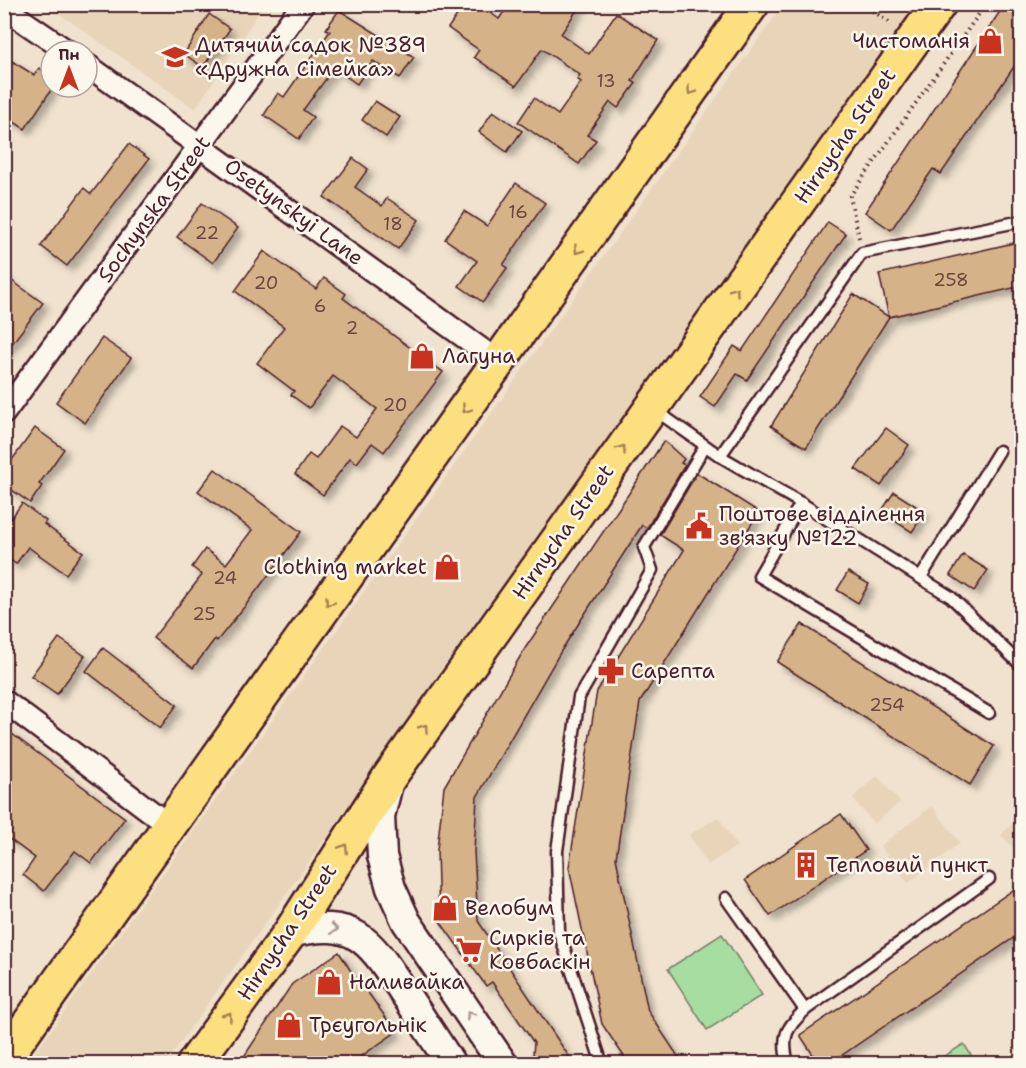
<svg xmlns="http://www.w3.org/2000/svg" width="1026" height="1068" font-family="'Shantell Sans',sans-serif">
<defs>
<filter id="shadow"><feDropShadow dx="5.5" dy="5.5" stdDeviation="3" flood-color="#0004"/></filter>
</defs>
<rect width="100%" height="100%" fill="#f0e2ce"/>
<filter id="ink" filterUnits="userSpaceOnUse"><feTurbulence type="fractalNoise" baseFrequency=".0167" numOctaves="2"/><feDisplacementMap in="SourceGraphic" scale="12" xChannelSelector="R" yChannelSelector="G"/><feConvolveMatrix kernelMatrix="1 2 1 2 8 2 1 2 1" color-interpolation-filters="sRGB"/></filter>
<g filter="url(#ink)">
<g fill="#e8d4b9">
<polygon points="47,5 264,5 195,109"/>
<polygon points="783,5 918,5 166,1063 27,1064"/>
<polygon points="877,776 900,802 874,824 852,798"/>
<polygon points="932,806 960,843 908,883 880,846"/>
<polygon points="1021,815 1021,856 1001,835"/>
<polygon points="718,817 737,846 708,865 689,835"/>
</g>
<g fill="#a6dda1" stroke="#787e66" stroke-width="1.5">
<polygon points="722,934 762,995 707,1030 668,969"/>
<polygon points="964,1044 976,1063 933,1063"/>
</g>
<g fill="#d5b287" stroke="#4a1f2b" stroke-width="1.5" filter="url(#shadow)">
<polygon points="465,4 478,4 499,19 509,4 581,4 561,34 589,54 616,13 658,40 632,81 636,83 618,108 610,102 587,135 596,140 579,164 518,122 534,98 558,115 581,82 577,79 580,75 542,49 516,86 474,57 479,50 448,28"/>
<polygon points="1005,4 1022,4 1022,55 941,174 933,169 891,230 865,212"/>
<polygon points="339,10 414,57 400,78 373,61 357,84 334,68 303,110 313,117 299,139 264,115 278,93 284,97 330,31 326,29"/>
<polygon points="209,14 230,29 203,67 184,54"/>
<polygon points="4,56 34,75 39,68 51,76 51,90 25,129 6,117 11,110 4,106"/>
<polygon points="375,101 400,117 386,137 362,120"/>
<polygon points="493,111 522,131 507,152 479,132"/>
<polygon points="129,144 149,159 67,266 41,246 84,188 91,194"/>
<polygon points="353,158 368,169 355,187 382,206 387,198 419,220 398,249 324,197"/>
<polygon points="516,183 545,203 503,265 507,268 483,302 459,286 477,261 445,239 464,211 487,226"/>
<polygon points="202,203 238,228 213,263 177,237"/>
<polygon points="828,222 846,234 747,380 737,374 715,407 700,397 734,346 742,351"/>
<polygon points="1022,241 1022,286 889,317 879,274"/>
<polygon points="264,251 316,289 324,278 346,294 343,298 443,372 384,452 372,443 357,463 350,458 323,495 295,474 309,454 316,459 340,426 356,437 377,409 333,376 309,408 291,395 294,391 257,363 284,327 235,291"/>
<polygon points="4,275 43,303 4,354"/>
<polygon points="853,294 889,317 806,448 771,426"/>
<polygon points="102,338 131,358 85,423 56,402"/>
<polygon points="35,428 64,449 39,484 42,486 30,503 4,484 4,471"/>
<polygon points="886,428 909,445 881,486 855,469"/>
<polygon points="664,441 684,459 681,463 685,465 647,528 642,525 561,651 477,797 474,851 478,921 574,1064 539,1064 533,1054 534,1043 492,982 486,986 439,920 437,850 444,787 524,650"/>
<polygon points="215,469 301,532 245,606 217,641 215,639 193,668 153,638 202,575 192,567 205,549 226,564 252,530 198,491"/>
<polygon points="697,473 759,512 640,702 616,858 648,1011 683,1064 629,1064 602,1024 569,867 597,691 684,550 660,535"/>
<polygon points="894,492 925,512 912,532 881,512"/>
<polygon points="22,503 46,521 44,524 83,552 66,574 28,547 16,564 4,556 4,528"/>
<polygon points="963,555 988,570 974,591 950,575"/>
<polygon points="848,572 869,584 858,603 837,590"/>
<polygon points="802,624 994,746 970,785 777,662"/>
<polygon points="59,638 85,656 57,694 31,676"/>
<polygon points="103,648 177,705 160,728 86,671"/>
<polygon points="4,728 125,818 91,863 75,851 44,891 23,875 35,858 4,835"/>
<polygon points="841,814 866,850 770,916 745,880"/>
<polygon points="1022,884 1022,932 829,1064 819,1064 800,1035"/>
<polygon points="339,952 362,989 364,987 396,1032 350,1064 239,1064 292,984"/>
</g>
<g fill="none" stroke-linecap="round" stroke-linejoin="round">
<g stroke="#4a1f2b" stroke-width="15">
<g id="lane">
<polyline points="655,410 720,456 801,503 759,576 989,713"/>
<polyline points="720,456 862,253 1022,221"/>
<polyline points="801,503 951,597 1022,666"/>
<polyline points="921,577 999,451"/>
<polyline points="726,898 805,1010"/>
<polyline points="602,1064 559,932 557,851 579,697 652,570 644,547 705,446"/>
<path d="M788 1064C781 1036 786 1028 805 1010L989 879"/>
</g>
</g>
<g stroke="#4a1f2b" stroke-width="26">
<g id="street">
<polyline points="4,8 67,51"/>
<polyline points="87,65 499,362"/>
<polyline points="4,413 303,4"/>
<polyline points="4,701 170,826"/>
</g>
</g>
<g stroke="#4a1f2b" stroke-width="33">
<g id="secondary">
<polyline points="388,784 380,816 382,856 391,888 406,921 503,1064"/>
<path d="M290 933C356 917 369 940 403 991 419 1015 435 1039 451 1064"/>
</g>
</g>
<g stroke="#4a1f2b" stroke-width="38">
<g id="primary">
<polyline points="4,1059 752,4"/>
<polyline points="194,1064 290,933 390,776 939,4"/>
</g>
</g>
<g stroke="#4a1f2b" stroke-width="4" stroke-dasharray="1.5 4.5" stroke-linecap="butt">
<polyline points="863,4 892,24"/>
<polyline points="859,238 850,196 986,4"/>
</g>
<use href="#lane" stroke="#fbf7ec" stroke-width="10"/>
<use href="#street" stroke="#fbf7ec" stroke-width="21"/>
<use href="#secondary" stroke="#fbf7ec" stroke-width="28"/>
<use href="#primary" stroke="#fce080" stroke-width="33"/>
</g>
<defs><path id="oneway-chevron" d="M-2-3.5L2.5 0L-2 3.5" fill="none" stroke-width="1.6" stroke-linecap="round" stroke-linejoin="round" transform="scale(1.5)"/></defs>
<g stroke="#a38056">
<use href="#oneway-chevron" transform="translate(691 91) rotate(125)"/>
<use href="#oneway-chevron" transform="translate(578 250) rotate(125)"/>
<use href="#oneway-chevron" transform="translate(735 291) rotate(-55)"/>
<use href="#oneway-chevron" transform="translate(466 409) rotate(125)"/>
<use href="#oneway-chevron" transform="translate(622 449) rotate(-55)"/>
<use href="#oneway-chevron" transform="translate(329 602) rotate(125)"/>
<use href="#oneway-chevron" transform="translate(424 728) rotate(-55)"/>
<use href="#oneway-chevron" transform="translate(344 848) rotate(-57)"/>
<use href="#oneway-chevron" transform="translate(228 1016) rotate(-54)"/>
</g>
<g stroke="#ab9695">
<use href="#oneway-chevron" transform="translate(334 929) rotate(8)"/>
<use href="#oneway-chevron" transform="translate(470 1015) rotate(-124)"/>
</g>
</g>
<defs>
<g id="shop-bare" transform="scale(2.07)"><path d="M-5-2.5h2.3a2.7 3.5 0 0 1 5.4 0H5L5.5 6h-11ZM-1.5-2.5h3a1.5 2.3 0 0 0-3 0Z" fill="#c8321e" stroke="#fbf7ec" stroke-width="2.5" paint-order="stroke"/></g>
<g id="school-bare" transform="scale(2.07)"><path d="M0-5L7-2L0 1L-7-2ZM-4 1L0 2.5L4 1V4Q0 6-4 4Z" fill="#c8321e" stroke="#fbf7ec" stroke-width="2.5" paint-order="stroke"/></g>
<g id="civic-bare" transform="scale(2.07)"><path d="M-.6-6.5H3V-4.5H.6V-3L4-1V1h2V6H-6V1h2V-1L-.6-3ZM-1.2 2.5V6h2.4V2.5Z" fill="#c8321e" stroke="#fbf7ec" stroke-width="2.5" paint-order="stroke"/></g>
<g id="pharmacy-bare" transform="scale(2.07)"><path d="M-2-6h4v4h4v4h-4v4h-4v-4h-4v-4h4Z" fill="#c8321e" stroke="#fbf7ec" stroke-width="2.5" paint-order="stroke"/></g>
<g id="building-bare" transform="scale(2.07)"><path d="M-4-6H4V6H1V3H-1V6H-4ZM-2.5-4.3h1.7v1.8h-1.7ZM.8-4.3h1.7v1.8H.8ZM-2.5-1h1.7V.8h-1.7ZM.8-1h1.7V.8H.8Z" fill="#c8321e" stroke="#fbf7ec" stroke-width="2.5" paint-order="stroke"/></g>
<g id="supermarket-bare" transform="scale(2.07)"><path d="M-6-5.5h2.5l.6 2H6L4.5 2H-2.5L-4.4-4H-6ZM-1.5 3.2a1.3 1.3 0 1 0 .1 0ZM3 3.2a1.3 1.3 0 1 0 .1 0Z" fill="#c8321e" stroke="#fbf7ec" stroke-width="2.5" paint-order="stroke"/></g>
</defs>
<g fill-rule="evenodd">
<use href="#shop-bare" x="990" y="41"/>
<use href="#school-bare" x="175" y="57"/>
<use href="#shop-bare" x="422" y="356"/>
<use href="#civic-bare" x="699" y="526"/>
<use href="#shop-bare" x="447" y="567"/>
<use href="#pharmacy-bare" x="611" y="671"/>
<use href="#building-bare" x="806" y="865"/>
<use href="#shop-bare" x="445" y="908"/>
<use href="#supermarket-bare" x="469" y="950"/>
<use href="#shop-bare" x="329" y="982"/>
<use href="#shop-bare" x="289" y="1025"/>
</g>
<g text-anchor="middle" stroke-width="5" stroke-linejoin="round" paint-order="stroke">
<g font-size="18" fill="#6d4442">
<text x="606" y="87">13</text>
<text x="518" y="218">16</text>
<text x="393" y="230">18</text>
<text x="207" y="239">22</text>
<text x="951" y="286">258</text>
<text x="266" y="289">20</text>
<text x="320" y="312">6</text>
<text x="352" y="334">2</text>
<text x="395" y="411">20</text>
<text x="225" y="584">24</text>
<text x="204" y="620">25</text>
<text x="887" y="711">254</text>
</g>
<g font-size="21" fill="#4a1f2b" stroke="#fbf7ec" text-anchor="start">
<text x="970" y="48" text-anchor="end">Чистоманія</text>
<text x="195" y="52">Дитячий садок №389<tspan x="195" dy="24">«Дружна Сімейка»</tspan></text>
<text x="442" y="363">Лагуна</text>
<text x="719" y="521">Поштове відділення<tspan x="719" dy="24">зв'язку №122</tspan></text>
<text x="427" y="574" text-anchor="end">Clothing market</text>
<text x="631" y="678">Сарепта</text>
<text x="826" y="872">Тепловий пункт</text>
<text x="465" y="915">Велобум</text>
<text x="489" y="945">Сирків та<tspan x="489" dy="24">Ковбаскін</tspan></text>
<text x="349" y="989">Наливайка</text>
<text x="309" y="1032">Трєугольнік</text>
</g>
<g font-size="21" fill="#4a1f2b" stroke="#fbf7ec">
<text transform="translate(845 136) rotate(-55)" y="7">Hirnycha Street</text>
<text transform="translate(154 209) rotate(-54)" y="7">Sochynska Street</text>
<text transform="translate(294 212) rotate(36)" y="7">Osetynskyi Lane</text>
<text transform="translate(563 532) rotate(-55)" y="7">Hirnycha Street</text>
<text transform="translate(287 932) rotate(-56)" y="7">Hirnycha Street</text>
</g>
</g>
<rect width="1026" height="1068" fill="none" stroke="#fbf7ec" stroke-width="24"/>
<rect x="12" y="12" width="1002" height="1044" fill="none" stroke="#4a1f2b" stroke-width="2" filter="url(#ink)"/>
<g transform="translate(69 69)"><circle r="28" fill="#fbf7ec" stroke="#b4a19f" stroke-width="1.5"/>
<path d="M0-4.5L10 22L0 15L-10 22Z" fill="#c8321e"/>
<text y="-9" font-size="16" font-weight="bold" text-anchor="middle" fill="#4a1f2b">Пн</text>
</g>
</svg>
